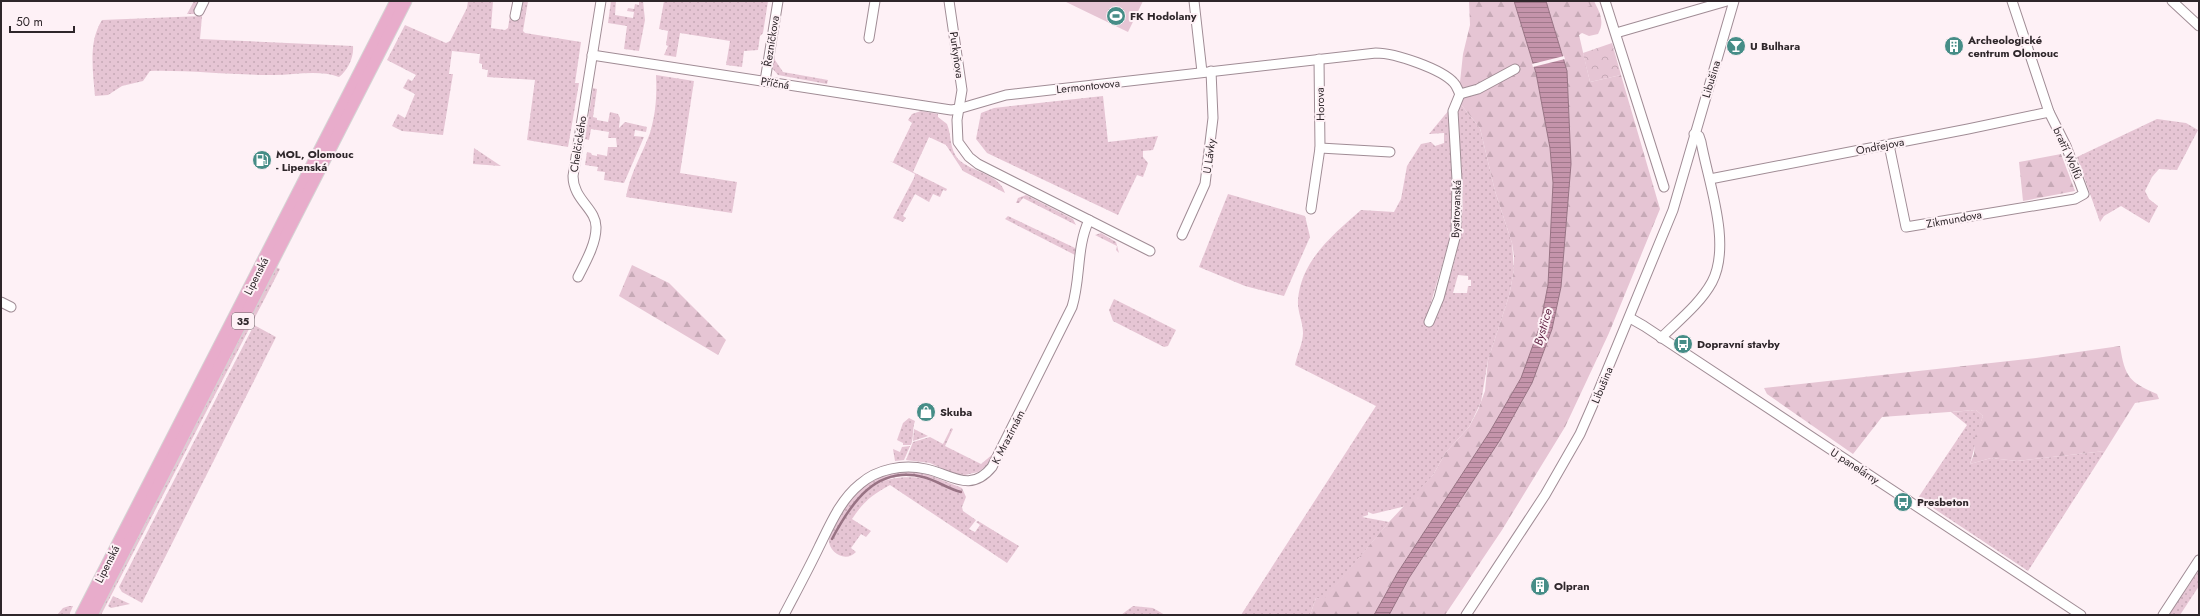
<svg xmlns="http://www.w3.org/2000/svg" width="2200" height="616" font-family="Jost,sans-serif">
<defs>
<pattern id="grass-dots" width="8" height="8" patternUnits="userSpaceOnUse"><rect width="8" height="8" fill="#e6c5d4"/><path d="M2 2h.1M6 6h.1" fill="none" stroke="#c6a9b6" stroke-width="1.8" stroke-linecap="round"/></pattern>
<pattern id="forest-firs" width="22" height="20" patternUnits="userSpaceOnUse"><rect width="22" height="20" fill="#e6c5d4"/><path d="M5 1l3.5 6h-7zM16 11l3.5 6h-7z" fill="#c6a9b6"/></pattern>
<pattern id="park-crowns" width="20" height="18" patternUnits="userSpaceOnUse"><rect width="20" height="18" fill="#e6c5d4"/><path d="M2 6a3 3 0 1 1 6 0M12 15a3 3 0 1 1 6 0" fill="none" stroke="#c6a9b6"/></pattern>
<pattern id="water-rules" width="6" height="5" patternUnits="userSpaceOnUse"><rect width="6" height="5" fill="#c594ab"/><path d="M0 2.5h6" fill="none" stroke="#a0798b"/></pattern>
</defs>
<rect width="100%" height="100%" fill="#fef1f6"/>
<g fill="url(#grass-dots)" fill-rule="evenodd">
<polygon points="194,1 200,1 197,14 187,14"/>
<polygon points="468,1 493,1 491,28 505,30 508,28 510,15 520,17 522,1 528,1 523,31 525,33 581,42 575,83 579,83 568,147 527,140 535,80 487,77 488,70 482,69 482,64 479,63 480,54 452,51 449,74 453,74 443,135 402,131 392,126 398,114 405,118 415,94 403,88 408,79 412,81 416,75 387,60 405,25 446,43 450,41 467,8"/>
<polygon points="611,1 616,1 615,15 633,18 634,12 627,11 628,8 634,9 635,4 639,5 639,1 643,1 645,20 639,51 624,49 627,26 608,23"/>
<polygon points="664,1 768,1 763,33 760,36 758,50 744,51 742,67 726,65 730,41 680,33 676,57 664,55 668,46 666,45 668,31 659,29"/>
<path d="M202 16 200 39 353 46C354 57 348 70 339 77 317 69 291 76 269 75 229 75 189 70 150 71L143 81 122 86 108 95 95 96C93 71 88 42 102 20Z"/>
<polygon points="775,54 775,60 783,72 828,80 827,84 778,75 772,68"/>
<path d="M656 75 694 81 680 173 737 182 732 213 626 197C630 173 642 155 650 133 656 113 657 95 656 75Z"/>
<polygon points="593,88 597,89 593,117 597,118 597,120 608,122 610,112 618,114 620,118 619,128 625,122 647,127 646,132 635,130 634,136 644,137 624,183 604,180 605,172 597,171 598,167 585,165 587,152 591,153 592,155 597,156 597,154 607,156 608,147 617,147 616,138 608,138 609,132 591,129 589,140 585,139"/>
<polygon points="1103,96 1108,142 1158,136 1153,150 1143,151 1143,157 1148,163 1143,177 1137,175 1118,215 987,153 976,139 981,113 994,108"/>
<path d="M1458 101 1480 128 1495 191 1512 243 1514 270 1509 296 1488 360 1481 402 1469 427 1446 452 1433 475 1406 506 1373 514 1368 512V515L1362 517 1389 522 1324 600 1316 598 1310 615H1241L1376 406 1295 365C1297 355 1303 343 1303 333 1303 322 1297 311 1298 300 1301 260 1334 234 1361 210L1394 212 1401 199 1407 166 1421 144 1431 142 1435 146 1444 143V133L1429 134 1449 110 1453 184 1451 234 1428 313 1436 316C1446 291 1456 262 1460 235 1467 191 1458 145 1458 101ZM1458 275 1468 276V280H1471V286H1468L1467 293H1453Z"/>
<path d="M921 111 938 114V117L947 124C952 136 949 148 958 159 971 172 1000 174 1005 193L963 171 946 145 929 137 913 172 947 189 946 191 943 190 940 197 933 194 929 202 915 194 903 216 906 218 903 222 893 218 914 178 915 174 890 161 893 162 912 123 908 120 912 114Z"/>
<polygon points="2157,119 2186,123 2198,130 2177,170 2159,169 2152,177 2145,191 2149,199 2158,206 2149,223 2121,206 2104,216 2100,222 2077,157"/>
<polygon points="474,148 501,166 473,164"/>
<polygon points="1228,194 1305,216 1310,237 1284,296 1245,286 1199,267"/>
<polygon points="1026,195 1073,219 1076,225 1023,198 1019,203 1016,203 1018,198"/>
<polygon points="1008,216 1075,248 1075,255 1005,219"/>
<polygon points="1101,233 1116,242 1119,253 1116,250 1117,246 1095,235"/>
<polygon points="276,267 280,269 101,615 98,615"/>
<polygon points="1114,299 1176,330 1168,346 1164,347 1113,321 1109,310"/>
<polygon points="254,325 276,337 142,603 122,592 119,587"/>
<path d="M1976 410 1983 416C1977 432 1975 448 1970 464L1991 458 2017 461 2105 451 2028 571 1918 498 1967 425 1951 412Z"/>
<path d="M909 418 915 421C912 429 914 437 911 445H903V443L897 440 903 423Z"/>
<polygon points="951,428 953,429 945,446 981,464 993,454 991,460 985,467 978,472 965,475 952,473 930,463 906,460 913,442 930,437 943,444"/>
<polygon points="914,429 928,436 913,441"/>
<polygon points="910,446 904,460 895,461 893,449 900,452 902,447"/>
<path d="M910 471 924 473 962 488 966 497 962 507 963 511 976 520 969 529 975 532 980 525 976 522 978 521 1019 546 1007 563 890 485C873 494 863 502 852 519L871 531 866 537 861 534 851 548 856 552C846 563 828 553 829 539 830 532 835 525 838 519 853 489 876 473 910 471ZM915 475 929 479C895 474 869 479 849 510 843 518 839 529 834 537 849 501 874 475 915 475Z"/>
<polygon points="2199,570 2199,586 2180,615 2169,615"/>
<polygon points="113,596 130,604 111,608 108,606"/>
<polygon points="69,606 73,606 69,615 57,615 63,608"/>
<polygon points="1133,606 1153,608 1165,615 1121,615"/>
</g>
<g fill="url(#forest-firs)">
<polygon points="1469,1 1514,1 1536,73 1550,147 1553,183 1548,286 1540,326 1521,378 1489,433 1398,572 1374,615 1310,615 1316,598 1324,599 1389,522 1433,475 1446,452 1469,427 1478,410 1485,391 1488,360 1509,296 1514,270 1514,256 1512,243 1495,191 1480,128 1458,101 1463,54 1470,25"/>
<path d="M1546 1H1594C1600 13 1605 22 1598 34L1589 36 1582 33 1579 35 1590 82 1621 75 1660 209 1609 333 1565 427 1502 530 1445 615H1389L1409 578 1500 440 1532 383 1552 329 1561 287 1571 164 1567 71Z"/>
<polygon points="2061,154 2075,191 2023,201 2019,162"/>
<polygon points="632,265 669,283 726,340 718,355 619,296"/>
<path d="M2120 346C2125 377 2129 382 2157 394L2159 399 2135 403 2105 451 2017 461 1991 458 1970 464 1974 454 1975 437 1983 416 1976 410 1882 417 1853 454 1767 394 1764 388 2036 358Z"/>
</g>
<polygon fill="url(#park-crowns)" points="1612,43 1621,75 1590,82 1583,53"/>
<g fill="#e6c5d4">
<polygon points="1064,1 1143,1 1128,32"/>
<polygon points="1568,1 1588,1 1590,6 1572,12"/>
</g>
<polygon fill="url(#water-rules)" stroke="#987384" points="1514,1 1546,1 1567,71 1571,164 1561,287 1552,329 1532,383 1500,440 1409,578 1389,615 1374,615 1398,572 1489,433 1521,378 1540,326 1548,285 1553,183 1550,148 1536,73"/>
<polygon fill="#fef1f6" points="1564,56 1565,59 1533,67 1532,64"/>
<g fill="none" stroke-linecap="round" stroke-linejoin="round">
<path stroke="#987384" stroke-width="2.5" d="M832 539C851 503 876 465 923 477 936 480 948 489 961 492"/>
<g stroke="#a08c95" stroke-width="11">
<g id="minor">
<polyline points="949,1 962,90 957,120 958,142 969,157 978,164 1150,251"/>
<polyline points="1194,1 1202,72"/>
<polyline points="1605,1 1664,187"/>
<polyline points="2172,1 2199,26"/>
<polyline points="199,11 204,1"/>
<polyline points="515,16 518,1"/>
<polyline points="1616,33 1727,1"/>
<polyline points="869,38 875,1"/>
<path d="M592 55 951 110 958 109 1006 95 1376 53C1395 53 1442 69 1454 83 1457 86 1458 91 1460 94"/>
<polyline points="765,81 778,1"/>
<polyline points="1460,94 1478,89 1515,69"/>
<polyline points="1889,145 1906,227 2075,199 2084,194 2066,146 2049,112 2012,1"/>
<polyline points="1320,148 1390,152"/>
<polyline points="1710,179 1968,129 2049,112"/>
<polyline points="1311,209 1320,148 1319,59"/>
<polyline points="1182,235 1205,184 1213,118 1211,71"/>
<path d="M578 277C585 263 596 244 596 228 597 209 573 200 573 176L601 1"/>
<polyline points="1,302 11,307"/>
<polyline points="1630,318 1644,326 2081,615"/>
<polyline points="1429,322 1439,298 1456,234 1457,180 1453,111 1460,94"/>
<path d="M1661 338C1678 321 1700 304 1712 282 1732 244 1708 181 1701 142L1699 136 1694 134"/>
<path d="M784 615C796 592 808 570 819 547 830 525 840 500 860 484 877 469 903 464 926 469 951 474 970 494 992 467L1072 307C1081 278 1076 248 1089 220"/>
<polyline points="1466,615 1545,495 1580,434 1594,402 1673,210 1734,1"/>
<polyline points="2163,615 2199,560"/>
</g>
</g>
<g stroke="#d5d4d4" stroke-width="13">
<g id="major">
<polyline points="81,615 396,1"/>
<polyline points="92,615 406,1"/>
</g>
</g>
<use href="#minor" stroke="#fff" stroke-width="9"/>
<use href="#major" stroke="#e8accb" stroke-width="11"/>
</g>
<defs>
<g id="stadium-disc" transform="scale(1)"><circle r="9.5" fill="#468d87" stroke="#fef1f6"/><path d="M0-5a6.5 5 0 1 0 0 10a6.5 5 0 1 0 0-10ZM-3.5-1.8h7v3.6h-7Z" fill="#fff"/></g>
<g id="bar-disc" transform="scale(1)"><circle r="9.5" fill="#468d87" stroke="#fef1f6"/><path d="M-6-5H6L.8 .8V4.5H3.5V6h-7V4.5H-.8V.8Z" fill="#fff"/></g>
<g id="building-disc" transform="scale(1)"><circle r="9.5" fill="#468d87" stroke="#fef1f6"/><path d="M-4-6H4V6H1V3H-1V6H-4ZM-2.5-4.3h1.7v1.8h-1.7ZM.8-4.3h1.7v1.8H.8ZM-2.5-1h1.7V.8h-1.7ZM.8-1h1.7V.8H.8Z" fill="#fff"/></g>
<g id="fuel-disc" transform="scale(1)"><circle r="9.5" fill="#468d87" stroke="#fef1f6"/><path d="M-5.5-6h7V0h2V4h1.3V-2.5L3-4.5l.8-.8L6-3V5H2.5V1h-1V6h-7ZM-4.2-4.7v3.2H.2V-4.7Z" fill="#fff"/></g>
<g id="bus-disc" transform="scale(1)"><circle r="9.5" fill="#468d87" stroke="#fef1f6"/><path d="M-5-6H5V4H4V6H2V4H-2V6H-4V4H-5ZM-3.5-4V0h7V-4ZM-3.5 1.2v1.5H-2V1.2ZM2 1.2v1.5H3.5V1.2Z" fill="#fff"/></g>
<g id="shop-disc" transform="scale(1)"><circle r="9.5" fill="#468d87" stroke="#fef1f6"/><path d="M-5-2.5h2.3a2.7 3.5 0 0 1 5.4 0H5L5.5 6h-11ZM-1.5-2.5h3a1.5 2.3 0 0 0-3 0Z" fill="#fff"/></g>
</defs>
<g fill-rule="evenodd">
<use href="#stadium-disc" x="1116" y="16"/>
<use href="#bar-disc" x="1736" y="46"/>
<use href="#building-disc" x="1954" y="46"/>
<use href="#fuel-disc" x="262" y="160"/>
<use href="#bus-disc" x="1683" y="344"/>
<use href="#shop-disc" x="926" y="412"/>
<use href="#bus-disc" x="1903" y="502"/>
<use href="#building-disc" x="1540" y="586"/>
</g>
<g text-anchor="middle" stroke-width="4" stroke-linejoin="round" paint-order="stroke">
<rect fill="#fef1f6" stroke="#6c6367" stroke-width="1" x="232" y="313" width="22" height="16" rx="3"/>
<g font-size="10" font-weight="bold" fill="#2e262a">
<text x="243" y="325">35</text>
</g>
<g font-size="11" font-weight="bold" fill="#2e262a" stroke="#fef1f6" text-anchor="start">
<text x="1130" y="20">FK Hodolany</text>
<text x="1968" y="44">Archeologické<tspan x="1968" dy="13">centrum Olomouc</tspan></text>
<text x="1750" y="50">U Bulhara</text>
<text x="276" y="158">MOL, Olomouc<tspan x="276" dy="13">- Lipenská</tspan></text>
<text x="1697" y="348">Dopravní stavby</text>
<text x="940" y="416">Skuba</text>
<text x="1917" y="506">Presbeton</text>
<text x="1554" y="590">Olpran</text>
</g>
<g font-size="11" fill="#2e262a" stroke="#fef1f6">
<text transform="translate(771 41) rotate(-81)" y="4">Řezníčkova</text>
<text transform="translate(957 55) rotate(82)" y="4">Purkyňova</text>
<text transform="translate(1711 79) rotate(-73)" y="4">Libušina</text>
<text transform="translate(775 83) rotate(9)" y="4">Příčná</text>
<text transform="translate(1088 86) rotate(-6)" y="4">Lermontovova</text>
<text transform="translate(1320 104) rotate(-91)" y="4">Horova</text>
<text transform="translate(578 144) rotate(-81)" y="4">Chelčického</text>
<text transform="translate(1880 146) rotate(-11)" y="4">Ondřejova</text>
<text transform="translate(2068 153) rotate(66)" y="4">bratří Wolfů</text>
<text transform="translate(1209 156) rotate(-82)" y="4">U Lávky</text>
<text transform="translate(1456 209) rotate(-88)" y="4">Bystrovanská</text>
<text transform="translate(1954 219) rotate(-10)" y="4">Zikmundova</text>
<text transform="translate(256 276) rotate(-63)" y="4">Lipenská</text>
<text transform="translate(1602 385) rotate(-67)" y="4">Libušina</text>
<text transform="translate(1008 437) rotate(-63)" y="4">K Mrazírnám</text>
<text transform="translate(1855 466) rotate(33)" y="4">U panelárny</text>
<text transform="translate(107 564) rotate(-63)" y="4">Lipenská</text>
</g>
<g font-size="12" font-style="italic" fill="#662a4a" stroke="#fef1f6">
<text transform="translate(1543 327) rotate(-74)" y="4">Bystřice</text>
</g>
</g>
<rect width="2200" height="616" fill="none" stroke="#2e262a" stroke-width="4"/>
<path d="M10 26v6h64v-6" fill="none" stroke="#2e262a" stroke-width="2"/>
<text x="16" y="26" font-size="12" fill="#2e262a" stroke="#fef1f6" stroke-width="3" paint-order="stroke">50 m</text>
</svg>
